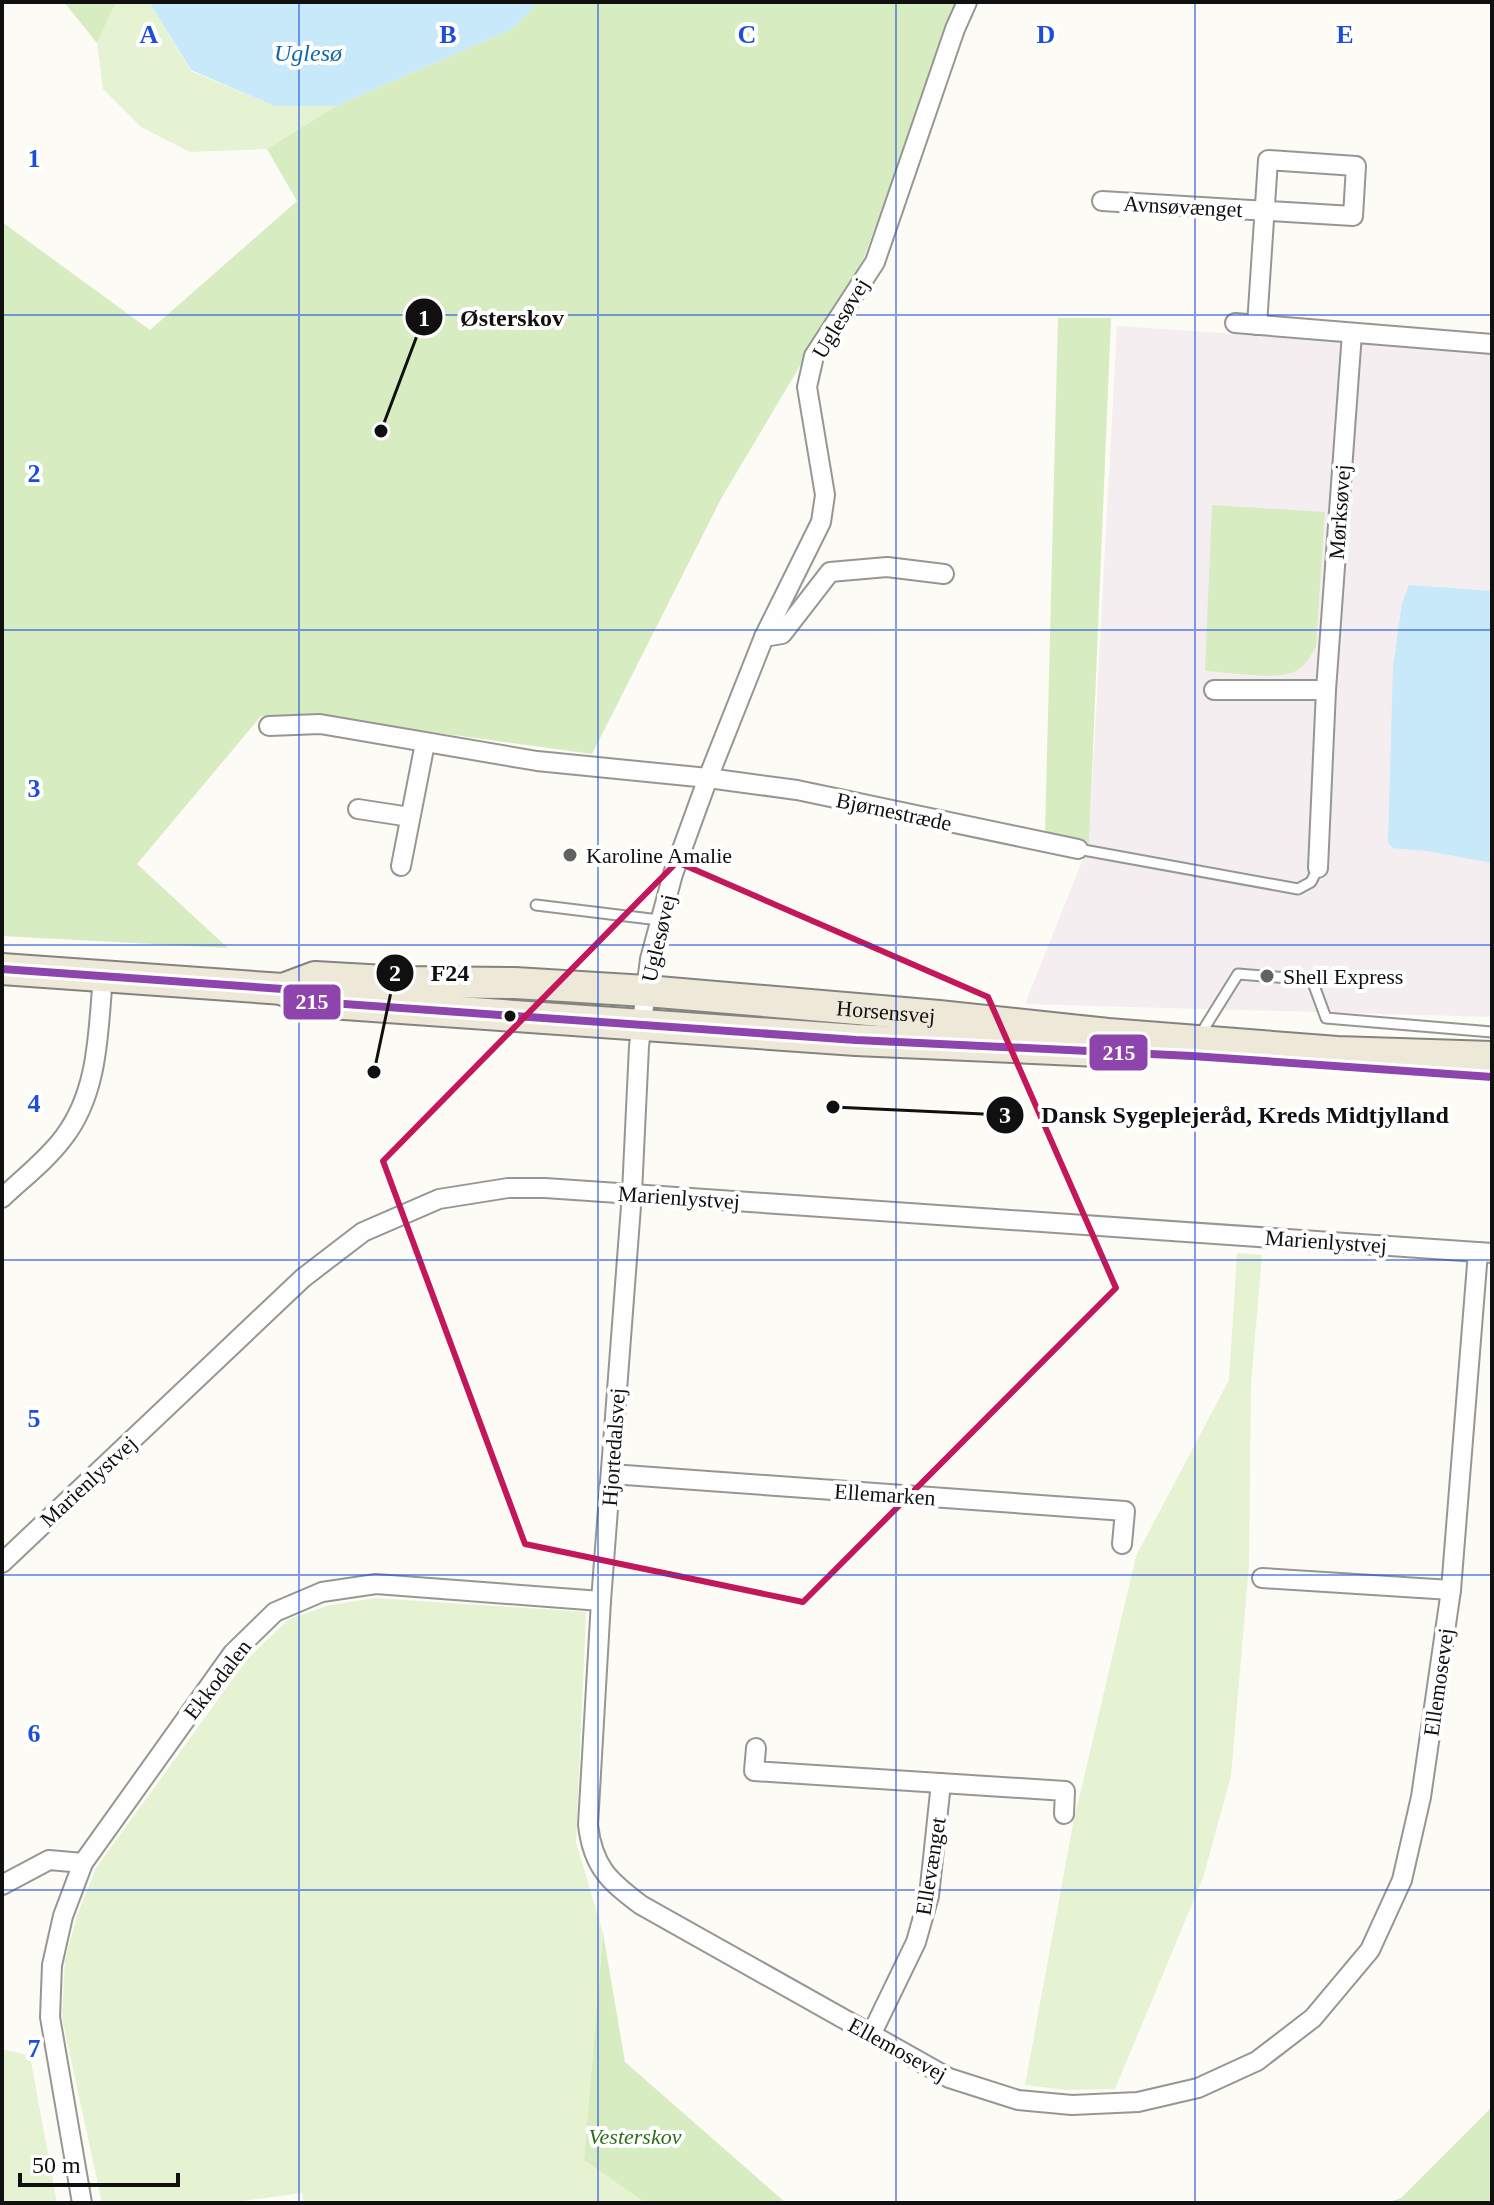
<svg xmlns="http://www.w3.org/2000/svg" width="1494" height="2205" font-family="'Times New Roman',serif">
<rect width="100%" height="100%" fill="#fcfbf5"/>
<polygon fill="#f4eef1" points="1117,326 1492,351 1492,1017 1025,1004 1089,844"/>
<g fill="#e6f3d3">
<polygon points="116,2 149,2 191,71 274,106 336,106 267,149 190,152 141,127 103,89 97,43"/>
<polygon points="1237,1253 1262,1255 1251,1385 1249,1565 1231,1776 1203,1878 1115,2089 1066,2090 1025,2085 1073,1824 1136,1556 1229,1380"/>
<polygon points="376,1598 586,1612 576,1842 603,1933 584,2160 645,2203 304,2203 302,2193 227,2203 102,2203 62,2018 65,1959 78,1913 96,1868 248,1658 289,1619 330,1605"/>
<polygon points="2,2049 30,2056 57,2203 2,2203"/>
</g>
<g fill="#d7ecc1">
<polygon points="64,2 116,2 97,43"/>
<polygon points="539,2 959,2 863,260 722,497 592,754 329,718 261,716 137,864 228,948 2,936 2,222 150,330 297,201 267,149 336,106 512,29"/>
<polygon points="1058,318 1111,318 1089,844 1045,833"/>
<path d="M1212 505 1325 512 1316 646C1312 655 1305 666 1296 671 1276 681 1229 672 1205 671Z"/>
<polygon points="603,1933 625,2062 786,2203 645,2203 584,2160"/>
<polygon points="1492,2107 1492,2203 1386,2203 1401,2198"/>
</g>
<g fill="#c8e9f9">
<polygon points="149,2 539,2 512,29 336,106 274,106 191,70"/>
<polygon points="1409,585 1492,591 1492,863 1427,851 1393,848 1388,843 1393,667 1402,603"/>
</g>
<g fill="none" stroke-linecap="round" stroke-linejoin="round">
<g stroke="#969693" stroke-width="13">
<g id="service">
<polyline points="1078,849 1298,889 1311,882 1318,868"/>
<polyline points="536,905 659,920"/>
<polyline points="1200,1035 1238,974 1312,980 1326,1018 1492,1032"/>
</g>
</g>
<g stroke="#969693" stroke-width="22">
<g id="minor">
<path d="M967 2 955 29 875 262 814 356 807 387 825 495 821 522 764 637 708 778 673 874 650 959 639 1046 632 1193 601 1601 588 1825C593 1867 609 1881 641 1905L949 2078 1018 2100 1072 2105 1138 2102 1198 2088 1257 2061 1313 2018 1370 1950 1402 1880 1421 1797 1451 1590 1478 1252"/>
<polyline points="1102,201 1353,216 1356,166 1268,160 1257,325"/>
<polyline points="1235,323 1492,344"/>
<polyline points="764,637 782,634 830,572 887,567 944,574"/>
<polyline points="1214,690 1326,690"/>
<polyline points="269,726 320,724 537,761 708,778 797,790 1078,849"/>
<polyline points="358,809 410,817"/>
<polyline points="401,866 425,743"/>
<polyline points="1318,868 1326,690 1352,333"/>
<path d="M2 1198C22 1179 47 1160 64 1137 99 1091 98 1031 103 976"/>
<polyline points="611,1474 1125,1511 1122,1544"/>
<polyline points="2,1563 303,1278 363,1232 439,1199 508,1188 545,1188 1492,1253"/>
<polyline points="1262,1578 1451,1590"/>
<polyline points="756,1748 754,1771 1065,1791 1064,1814"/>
<polyline points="2,1885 49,1860 83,1863"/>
<polyline points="871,2035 916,1942 929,1896 941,1783"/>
<polyline points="82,2203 50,2017 52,1965 63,1916 83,1863 233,1653 275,1612 322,1592 376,1584 601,1601"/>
</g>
</g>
<g stroke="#848380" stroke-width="34">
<g id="primary">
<path id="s1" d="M2 969 283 989 315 977 403 982 515 983 646 991 939 1016 1108 1034 1337 1052 1492 1057"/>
<polyline points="283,989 302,1001 856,1040 1099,1051"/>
</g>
</g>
<use href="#service" stroke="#fffefe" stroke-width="9"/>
<use href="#minor" stroke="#fffefe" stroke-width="18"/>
<use href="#primary" stroke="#eee8d9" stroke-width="30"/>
<g stroke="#fff" stroke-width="14">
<polyline id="bus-1" points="2,969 283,989 302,1001 856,1040 1192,1056 1492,1077"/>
</g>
<use href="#bus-1" stroke="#8e44ad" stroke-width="8"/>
</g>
<path fill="none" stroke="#c2185b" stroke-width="6" stroke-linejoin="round" d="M677 862 988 997 1116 1288 803 1602 525 1544 383 1161Z"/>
<path fill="none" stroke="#1d4ed8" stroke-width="2" stroke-opacity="0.55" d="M299 2V2203M598 2V2203M896 2V2203M1195 2V2203M2 315H1492M2 630H1492M2 945H1492M2 1260H1492M2 1575H1492M2 1890H1492"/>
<g fill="#636260" stroke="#fff" stroke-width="3">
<circle cx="570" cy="855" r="8"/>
<circle cx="1267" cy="976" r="8"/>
</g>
<circle fill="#101010" stroke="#fff" stroke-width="3" cx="510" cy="1016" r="7"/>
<g text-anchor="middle" stroke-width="8" stroke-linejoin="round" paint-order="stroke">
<g font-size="22" fill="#101010" stroke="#fff">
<text transform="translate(1183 206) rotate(3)" y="8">Avnsøvænget</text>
<text transform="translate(840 318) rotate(-59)" y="8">Uglesøvej</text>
<text transform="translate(1339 512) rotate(-86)" y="8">Mørksøvej</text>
<text transform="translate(894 811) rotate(12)" y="8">Bjørnestræde</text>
<text transform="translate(658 938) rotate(-77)" y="8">Uglesøvej</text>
<text dy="8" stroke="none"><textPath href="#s1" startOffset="888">Horsensvej</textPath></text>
<text transform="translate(679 1197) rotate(4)" y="8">Marienlystvej</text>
<text transform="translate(1326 1241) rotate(4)" y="8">Marienlystvej</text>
<text transform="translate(613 1447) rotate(-86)" y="8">Hjortedalsvej</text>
<text transform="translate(88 1481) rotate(-43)" y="8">Marienlystvej</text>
<text transform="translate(885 1494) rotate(4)" y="8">Ellemarken</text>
<text transform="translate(217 1679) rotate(-52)" y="8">Ekkodalen</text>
<text transform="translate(1438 1682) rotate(-82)" y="8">Ellemosevej</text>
<text transform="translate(930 1866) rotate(-81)" y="8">Ellevænget</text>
<text transform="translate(898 2049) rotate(29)" y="8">Ellemosevej</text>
</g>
<g font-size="22" fill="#101010" stroke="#fff" text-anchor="start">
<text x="586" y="863">Karoline Amalie</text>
<text x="1283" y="984">Shell Express</text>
</g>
<g font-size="22" font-style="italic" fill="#2c6d1a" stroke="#fff">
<text x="635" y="2144">Vesterskov</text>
</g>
<g font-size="24" font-style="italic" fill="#0e69ac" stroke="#fff">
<text x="308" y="61">Uglesø</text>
</g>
</g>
<g font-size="26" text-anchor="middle" font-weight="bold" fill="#1d4ed8" stroke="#fff" stroke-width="8" stroke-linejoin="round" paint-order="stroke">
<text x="149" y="43">A</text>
<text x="448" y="43">B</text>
<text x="747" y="43">C</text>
<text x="1046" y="43">D</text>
<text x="1345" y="43">E</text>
<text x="34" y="167">1</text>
<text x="34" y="482">2</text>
<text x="34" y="797">3</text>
<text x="34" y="1112">4</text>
<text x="34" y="1427">5</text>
<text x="34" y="1742">6</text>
<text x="34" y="2057">7</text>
</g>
<path fill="none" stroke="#101010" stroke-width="3" d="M381 431L424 317M374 1072L395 973M833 1107L1005 1115"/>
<g fill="#101010" stroke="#fff" stroke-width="3">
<circle cx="381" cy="431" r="8"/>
<circle cx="374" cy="1072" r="8"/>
<circle cx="833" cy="1107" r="8"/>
<circle cx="424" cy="317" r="20"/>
<circle cx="395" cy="973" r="20"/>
<circle cx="1005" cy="1115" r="20"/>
</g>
<g font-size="24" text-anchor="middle" font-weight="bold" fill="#fff">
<text x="424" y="326">1</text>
<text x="395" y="981">2</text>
<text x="1005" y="1123">3</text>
</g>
<g font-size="24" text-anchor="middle" font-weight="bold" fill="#101010" stroke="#fff" stroke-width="8" stroke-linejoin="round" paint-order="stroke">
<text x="512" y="326">Østerskov</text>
<text x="450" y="981">F24</text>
<text x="1245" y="1123">Dansk Sygeplejeråd, Kreds Midtjylland</text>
</g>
<g stroke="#fff" stroke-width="3">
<rect x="282" y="983" width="60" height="38" rx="8" fill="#8e44ad"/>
<rect x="1088" y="1033" width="61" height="39" rx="8" fill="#8e44ad"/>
</g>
<g font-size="22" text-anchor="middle" font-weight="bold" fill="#fff">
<text x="312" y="1009">215</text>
<text x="1119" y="1060">215</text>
</g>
<rect width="1494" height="2205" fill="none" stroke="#101010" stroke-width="8"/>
<path d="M20 2173v12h158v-12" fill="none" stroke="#101010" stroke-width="4"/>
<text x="32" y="2173" font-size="24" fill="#101010" stroke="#ffffff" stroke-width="6" paint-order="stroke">50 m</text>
</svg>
